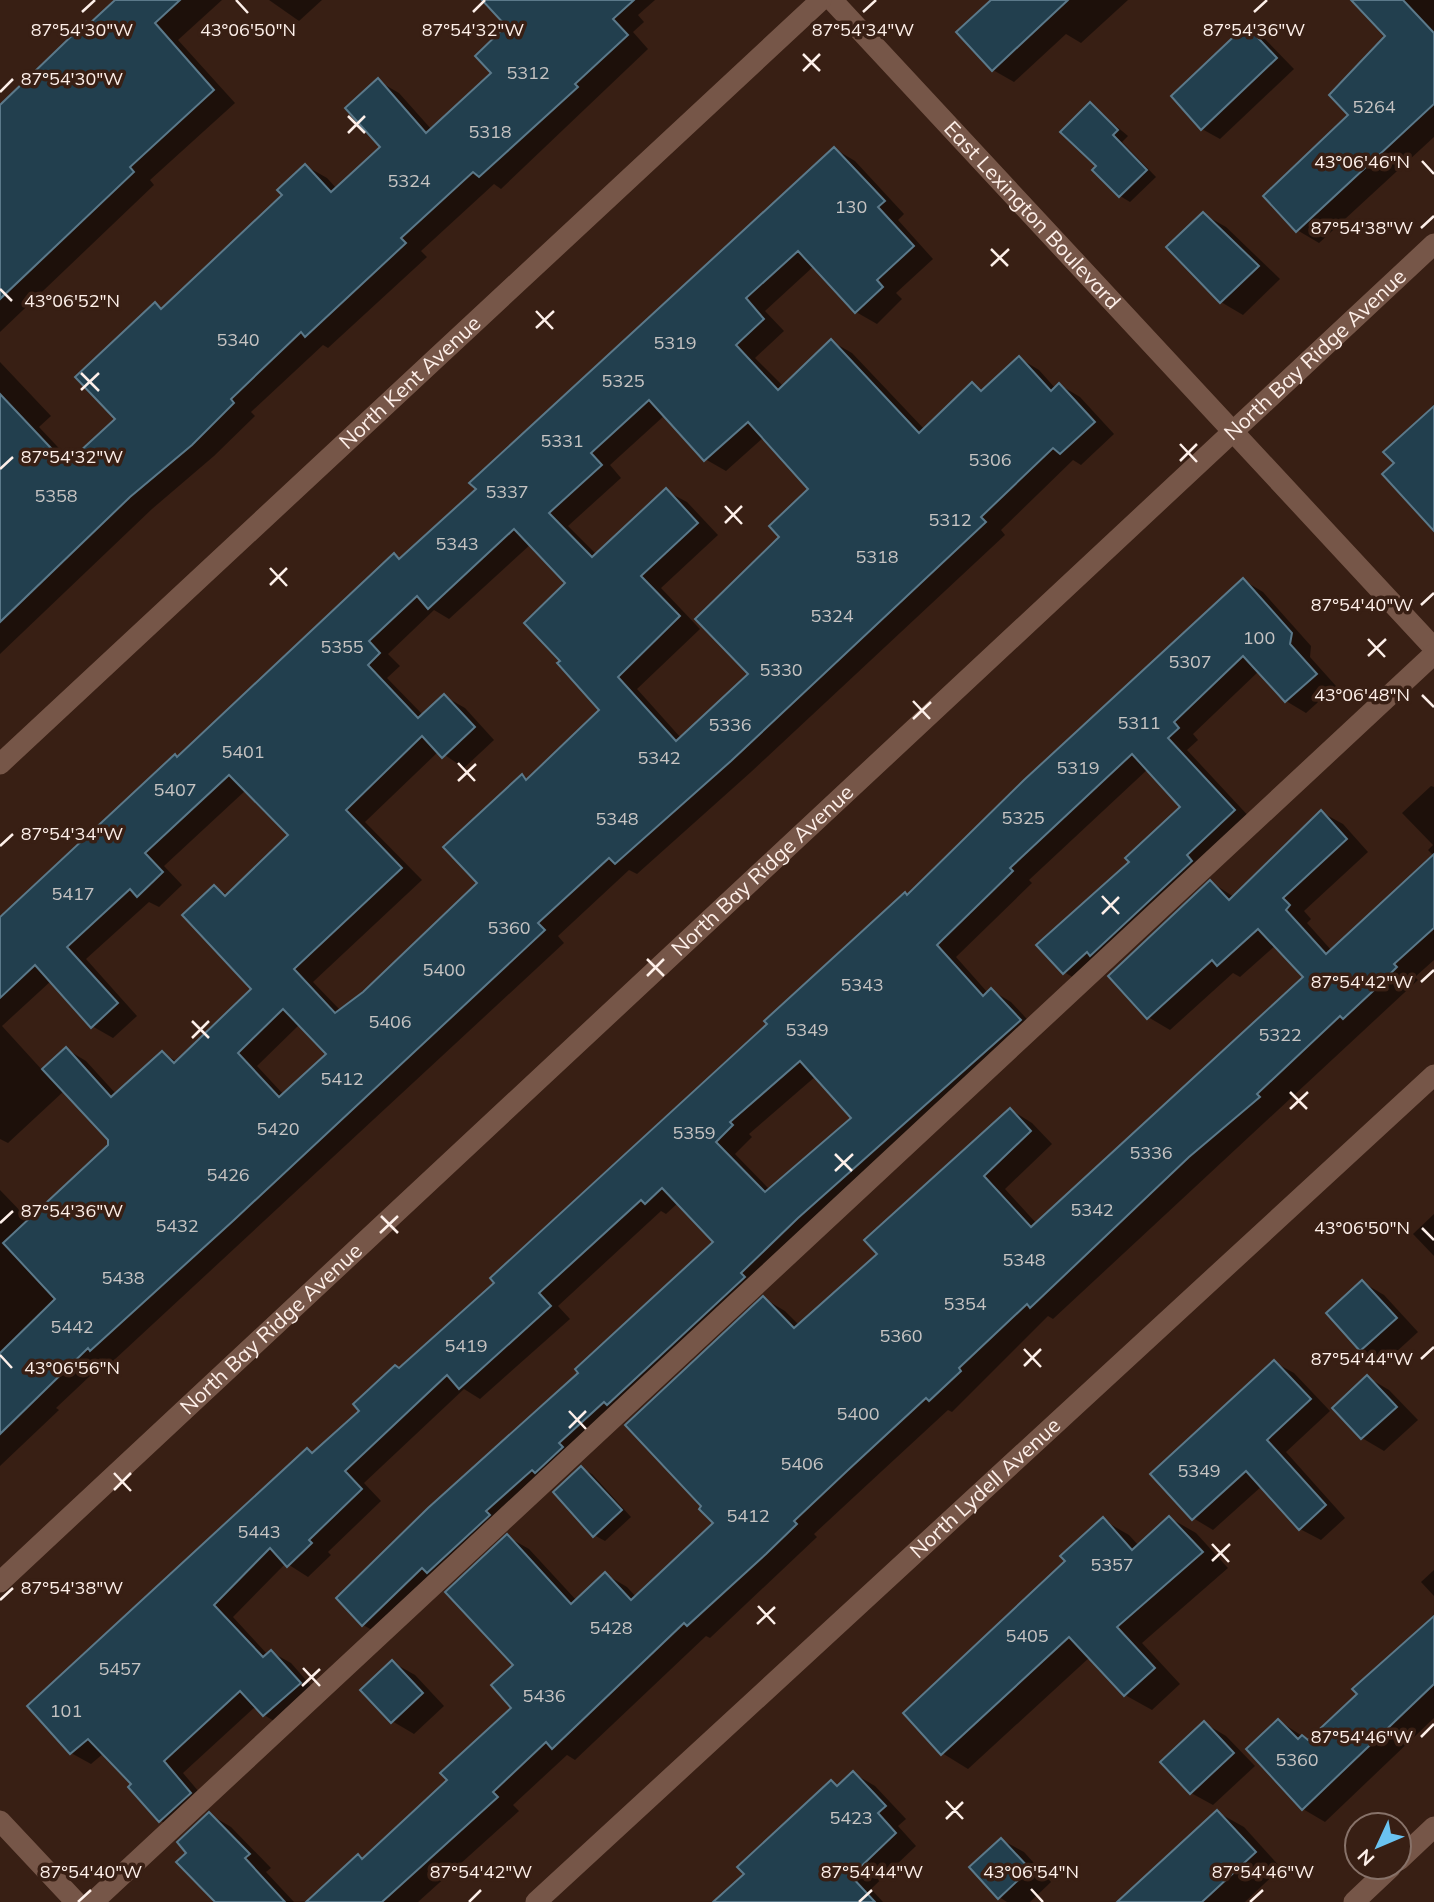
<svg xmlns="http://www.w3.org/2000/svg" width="1434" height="1902" font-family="Mulish,sans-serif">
<rect width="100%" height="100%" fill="#381f14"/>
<g fill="#0007" fill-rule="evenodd">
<polygon points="118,0 222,0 178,40 235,103 150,180 154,185 0,332 0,107"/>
<polygon points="269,0 322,0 299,21"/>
<polygon points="515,0 655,0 638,15 644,22 633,32 648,49 501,189 494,184 421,251 427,257 328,348 323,345 251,412 255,416 214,456 152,509 0,654 0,362 51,416 39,427 71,461 118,419 155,305 163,310 284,195 306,166 327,178 337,189 383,148 378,81 399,93 432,130 493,73"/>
<polygon points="1000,0 1128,0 1081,43 1066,34 1014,82 993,70"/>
<polygon points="1376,0 1434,0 1434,137 1319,243 1297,230 1387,36"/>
<polygon points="1246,27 1264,38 1294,69 1220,139 1202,129"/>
<polygon points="1090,104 1128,136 1122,142 1156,177 1130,202 1120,196 1098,166"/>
<path d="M835 149 855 161 904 214 898 220 933 259 896 293 902 299 877 324 856 312 814 266 765 311 784 331 755 358 784 387 831 341 852 353 925 430 972 384 984 391 1019 358 1039 370 1056 389 1060 385 1080 397 1114 434 1081 465 1073 460 1001 530 1005 535 751 772 637 874 629 870 558 936 564 943 112 1362 108 1359 56 1408 59 1410 0 1466V1190L29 1220 109 1145 110 1139 64 1091 8 1143 0 1139V918L61 859 65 862 179 758 394 555 401 559 478 489ZM665 415 705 459 726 471 764 437 811 489 782 537 750 674 681 738 637 689 700 629 661 588 718 535 687 502 666 491 597 555 568 526 621 478 610 465ZM531 544 567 583 562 661 602 710 528 780 522 777 480 883 341 1011 313 982 422 880 365 822 439 751 464 768 494 740 465 708 444 696 423 715 387 678 400 666 388 654 434 610 449 619ZM246 790 290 835 228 895 214 887 253 989 178 1062 162 1053 117 1095 86 1061 66 1049 43 1071 2 1026 51 981 92 1026 113 1038 137 1016 86 959 149 902 159 907 182 885 164 866ZM300 1024 329 1054 284 1095 257 1066Z"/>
<polygon points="1203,214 1226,227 1280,279 1243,315 1221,302"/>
<path d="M1243 580 1263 592 1311 646 1310 657 1336 686 1306 713 1286 701 1259 671 1193 734 1198 740 1187 750 1254 822 1084 984 1064 972 1131 862 1183 807 1148 769 1029 880 1032 883 956 957 988 993 991 990 1011 1002 1039 1032 383 1636 363 1625 581 1373 715 1242 678 1203 666 1214 661 1211 558 1306 570 1319 480 1399 464 1389 364 1483 381 1501 328 1552 331 1555 308 1577 286 1563 233 1617 268 1655 271 1652 291 1663 319 1695 284 1727 264 1715 256 1706 183 1773 210 1805 180 1832 161 1821 131 1787 134 1784 104 1753 91 1764 71 1753 307 1450 314 1454 362 1411 400 1370 497 1283ZM816 1076 854 1118 770 1190 735 1154 752 1137 749 1134Z"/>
<polygon points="1431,786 1434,787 1434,856 1428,850 1433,845 1402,813"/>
<polygon points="1321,812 1343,824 1368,852 1304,911 1311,919 1307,923 1332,951 1434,857 1434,960 1415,977 1418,980 1053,1319 1048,1316 952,1412 948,1410 869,1483 814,1534 817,1537 710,1638 706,1636 575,1760 567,1755 513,1805 519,1811 418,1902 309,1902 358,1856 363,1860 449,1780 514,1708 515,1665 508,1537 529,1549 577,1601 605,1574 627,1587 636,1597 715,1524 763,1298 785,1311 800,1326 880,1254 1011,1110 1032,1123 1052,1144 1005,1189 1037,1224 1305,977 1276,945 1240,977 1233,973 1170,1030 1148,1017 1211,882 1234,897"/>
<polygon points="1434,1214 1434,1256 1413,1234"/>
<polygon points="1362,1282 1384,1295 1418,1332 1384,1363 1362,1350 1328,1313"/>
<polygon points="1274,1362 1294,1373 1330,1411 1286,1452 1345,1518 1321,1540 1300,1529 1262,1486 1213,1530 1193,1518"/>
<polygon points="1367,1377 1389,1390 1418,1420 1384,1451 1362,1438"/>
<polygon points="581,1468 592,1474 631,1517 605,1541 594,1535"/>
<polygon points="1170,1518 1196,1533 1228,1568 1142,1643 1180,1684 1152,1710 1125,1695 1090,1657 968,1769 942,1753 1067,1561 1103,1520 1129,1535 1139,1546"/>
<polygon points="1434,1570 1434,1596 1421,1582"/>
<polygon points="1434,1618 1434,1718 1325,1822 1303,1809 1248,1749 1279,1721 1310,1741"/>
<polygon points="392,1662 415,1675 444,1706 414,1734 392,1721"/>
<polygon points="1204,1723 1226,1736 1255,1766 1213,1805 1191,1793"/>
<polygon points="853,1773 875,1786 906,1819 898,1826 916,1846 871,1889 883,1902 716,1902 831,1782 839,1786"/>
<polygon points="1217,1812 1244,1827 1281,1868 1245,1902 1120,1902"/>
<polygon points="209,1814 231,1827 271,1868 266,1872 294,1902 217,1902 189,1853"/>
<polygon points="1002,1840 1024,1852 1051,1882 1030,1902 1007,1902 999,1897"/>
</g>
<g fill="#223f4e" stroke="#5b798a" stroke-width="2" fill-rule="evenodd">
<polygon points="115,0 180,0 155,23 214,90 130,167 134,172 0,299 0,105 86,22 88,25"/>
<polygon points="482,0 634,0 613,19 628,35 575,84 578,87 479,177 473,172 401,238 406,243 305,337 301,332 231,399 234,403 192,445 130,497 0,622 0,394 66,464 115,419 75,377 155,302 161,309 282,195 277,190 305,164 331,192 380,147 345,108 378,78 426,133 491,73 475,56 506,26"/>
<polygon points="991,0 1068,0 992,71 956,32"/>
<polygon points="1351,0 1403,0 1434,33 1434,104 1296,232 1263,196 1348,115 1329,95 1385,36"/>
<polygon points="1246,25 1277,58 1201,130 1171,96"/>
<polygon points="1090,102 1118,130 1113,135 1147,170 1119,197 1092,170 1096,166 1060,132"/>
<path d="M834 147 885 201 878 207 914 246 877 280 883 287 855 313 798 251 746 298 764 319 736 345 778 390 831 339 919 433 972 382 981 391 1019 356 1051 391 1059 383 1095 422 1060 454 1053 448 981 517 986 522 731 761 615 864 609 858 538 923 545 930 234 1220 90 1351 88 1348 0 1434V1353L55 1299 3 1243 108 1145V1140L42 1069 66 1047 111 1097 162 1051 174 1063 251 989 182 915 214 885 225 896 288 835 229 775 145 853 163 872 137 897 130 889 67 947 118 1003 91 1028 35 965 0 998V917L175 754 177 757 394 553 399 559 476 489 469 483ZM649 400 704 461 748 422 808 489 769 526 779 537 695 619 748 674 676 741 618 677 680 616 641 576 698 523 666 488 592 557 549 513 602 465 591 453ZM514 529 565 583 524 623 560 661 557 663 599 710 526 780 522 774 443 847 477 883 363 992 335 1013 294 969 402 868 346 810 422 736 442 758 475 727 444 694 418 718 368 665 380 653 369 641 417 596 428 609ZM283 1009 326 1054 279 1097 238 1053Z"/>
<polygon points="1203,212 1259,266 1220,303 1166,247"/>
<polygon points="1434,406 1434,531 1382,474 1394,463 1383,452"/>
<path d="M1243 578 1292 633 1290 644 1317 674 1285 702 1243 656 1174 722 1179 728 1168 738 1235 810 1187 855 1192 861 1090 956 1087 952 1063 974 1036 945 1129 862 1125 858 1180 807 1132 754 1010 868 1013 871 937 945 983 996 991 988 1021 1020 798 1218 741 1273 745 1277 607 1405 604 1402 559 1443 563 1447 535 1473 532 1470 486 1511 490 1515 427 1573 422 1568 362 1626 336 1598 428 1508 578 1373 575 1369 713 1242 662 1188 645 1204 641 1200 539 1293 551 1306 459 1389 447 1375 345 1471 362 1489 309 1540 312 1543 287 1567 270 1548 214 1605 263 1657 271 1650 301 1683 263 1716 240 1691 164 1761 191 1793 159 1822 128 1787 131 1784 88 1739 70 1754 27 1706 307 1448 312 1453 359 1411 353 1404 395 1365 399 1368 494 1283 490 1278 767 1024 764 1021 905 892 907 895 1024 780ZM800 1061 851 1118 765 1192 716 1142 733 1125 730 1122Z"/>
<polygon points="1321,810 1347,839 1283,898 1290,905 1286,910 1326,954 1434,854 1434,928 1394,964 1397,967 1372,992 1343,1019 1340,1016 1257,1094 1260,1097 1189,1157 1030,1308 1027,1304 959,1368 961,1371 929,1401 926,1398 847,1471 794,1521 797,1524 766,1554 687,1626 684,1623 552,1749 546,1742 493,1792 498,1797 382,1902 306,1902 358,1854 362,1859 447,1780 440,1773 511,1708 491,1685 513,1665 445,1592 507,1534 571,1604 605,1572 631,1600 713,1523 699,1509 701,1506 625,1425 763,1296 794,1328 877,1254 864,1240 1010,1108 1031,1131 984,1176 1031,1227 1303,977 1258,929 1217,966 1212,960 1147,1019 1108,976 1210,880 1229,900"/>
<polygon points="1362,1280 1397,1318 1360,1351 1326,1313"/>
<polygon points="1274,1360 1311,1399 1267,1440 1326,1505 1299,1530 1246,1471 1192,1520 1150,1474"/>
<polygon points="1367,1375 1397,1407 1361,1439 1332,1408"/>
<polygon points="581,1466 622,1510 593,1537 553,1492"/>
<polygon points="1169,1516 1203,1552 1117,1627 1155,1668 1124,1696 1069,1637 941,1755 903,1713 1065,1561 1060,1556 1103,1517 1132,1550"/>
<polygon points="1434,1616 1434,1684 1302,1810 1246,1749 1278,1719 1298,1739 1302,1735 1308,1740 1357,1694 1352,1689"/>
<polygon points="392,1660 423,1693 391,1723 360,1690"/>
<polygon points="1204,1721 1234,1753 1190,1794 1160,1762"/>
<polygon points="853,1771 886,1806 878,1813 896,1833 851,1876 875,1902 713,1902 744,1874 737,1867 831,1780 837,1786"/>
<polygon points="1217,1810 1256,1852 1202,1902 1117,1902"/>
<polygon points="209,1812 250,1854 245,1858 285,1902 215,1902 176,1862 186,1853 177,1842"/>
<polygon points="1001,1838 1030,1869 998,1899 969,1867"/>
</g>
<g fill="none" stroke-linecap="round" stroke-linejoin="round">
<g stroke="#765648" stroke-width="21">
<path id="s1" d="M832 0 1434 648"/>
<path id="s2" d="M0 764 821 0"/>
<path id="s3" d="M0 1582 1434 244"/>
<polyline points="0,1821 76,1902"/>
<polyline points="1399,1860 1434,1827"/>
<polyline points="93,1902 1434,654"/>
<path id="s4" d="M536 1902 1434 1075"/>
<polyline points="1354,1902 1391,1867"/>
</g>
</g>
<path fill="none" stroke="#fdefe9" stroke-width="2.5" d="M236 0 248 13M82 12 95 0M473 12 485 0M863 12 876 0M1254 12 1267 0M803 54 820 71M803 71 820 54M0 92 13 79M348 116 365 133M348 133 365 116M1422 161 1434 174M1421 228 1434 216M991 249 1008 266M991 266 1009 249M0 289 12 301M536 311 553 329M536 328 554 311M81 373 99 391M81 390 99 373M1180 444 1197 462M1180 461 1197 444M0 469 13 457M725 506 742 524M725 523 742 506M270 568 287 586M270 585 287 568M1421 605 1434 593M1368 639 1385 657M1368 656 1386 639M1422 695 1434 707M913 701 930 719M913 719 931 702M458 763 475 781M458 781 476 764M0 846 13 834M1102 896 1119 914M1102 914 1119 897M647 959 664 976M647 976 664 959M1421 982 1434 970M192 1021 209 1038M192 1038 209 1021M1290 1092 1307 1109M1290 1109 1308 1092M835 1154 852 1171M835 1171 853 1154M381 1216 398 1233M0 1223 13 1211M1422 1228 1434 1240M380 1233 398 1216M1024 1349 1041 1367M0 1355 12 1368M1421 1359 1434 1347M1024 1366 1041 1349M569 1411 586 1429M569 1428 586 1411M114 1473 131 1491M114 1490 131 1473M1212 1544 1229 1562M1212 1561 1230 1544M0 1600 13 1588M758 1606 775 1624M757 1624 775 1607M303 1668 320 1686M302 1686 320 1669M1421 1737 1434 1724M946 1801 963 1819M946 1819 963 1802M1031 1889 1043 1902M78 1902 91 1890M469 1902 481 1890M859 1902 872 1890M1250 1902 1263 1890"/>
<g text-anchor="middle" stroke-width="7" stroke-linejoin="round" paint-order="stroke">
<g font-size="18" fill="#c6c3c2">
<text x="528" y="79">5312</text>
<text x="1374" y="113">5264</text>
<text x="490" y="138">5318</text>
<text x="409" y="187">5324</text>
<text x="851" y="213">130</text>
<text x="238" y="346">5340</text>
<text x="675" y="349">5319</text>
<text x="623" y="387">5325</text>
<text x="562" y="447">5331</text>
<text x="990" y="466">5306</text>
<text x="507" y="498">5337</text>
<text x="56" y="502">5358</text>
<text x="950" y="526">5312</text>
<text x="457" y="550">5343</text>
<text x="877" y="563">5318</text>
<text x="832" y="622">5324</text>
<text x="1259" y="644">100</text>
<text x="342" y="653">5355</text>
<text x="1190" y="668">5307</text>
<text x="781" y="676">5330</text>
<text x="1139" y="729">5311</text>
<text x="730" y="731">5336</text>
<text x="243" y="758">5401</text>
<text x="659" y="764">5342</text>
<text x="1078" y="774">5319</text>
<text x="175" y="796">5407</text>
<text x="1023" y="824">5325</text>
<text x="617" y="825">5348</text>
<text x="73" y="900">5417</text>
<text x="509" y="934">5360</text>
<text x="444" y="976">5400</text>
<text x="862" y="991">5343</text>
<text x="390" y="1028">5406</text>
<text x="807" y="1036">5349</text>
<text x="1280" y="1041">5322</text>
<text x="342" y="1085">5412</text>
<text x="278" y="1135">5420</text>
<text x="694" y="1139">5359</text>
<text x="1151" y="1159">5336</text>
<text x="228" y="1181">5426</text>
<text x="1092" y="1216">5342</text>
<text x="177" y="1232">5432</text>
<text x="1024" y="1266">5348</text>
<text x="123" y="1284">5438</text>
<text x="965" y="1310">5354</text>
<text x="72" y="1333">5442</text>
<text x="901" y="1342">5360</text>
<text x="466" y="1352">5419</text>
<text x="858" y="1420">5400</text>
<text x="802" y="1470">5406</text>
<text x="1199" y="1477">5349</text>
<text x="748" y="1522">5412</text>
<text x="259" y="1538">5443</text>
<text x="1112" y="1571">5357</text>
<text x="611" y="1634">5428</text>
<text x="1027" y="1642">5405</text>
<text x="120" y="1675">5457</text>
<text x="544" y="1702">5436</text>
<text x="66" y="1717">101</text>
<text x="1297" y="1766">5360</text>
<text x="851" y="1824">5423</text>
</g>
<g font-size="21" fill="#fdefe9" stroke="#381f14">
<text dy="7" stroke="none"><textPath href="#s1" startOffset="294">East Lexington Boulevard</textPath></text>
<text dy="7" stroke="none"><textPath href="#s3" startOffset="1799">North Bay Ridge Avenue</textPath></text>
<text dy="7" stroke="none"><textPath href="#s2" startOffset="560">North Kent Avenue</textPath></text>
<text dy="7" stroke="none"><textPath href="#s3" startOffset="1043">North Bay Ridge Avenue</textPath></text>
<text dy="7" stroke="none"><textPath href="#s3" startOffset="371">North Bay Ridge Avenue</textPath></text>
<text dy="7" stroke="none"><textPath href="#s4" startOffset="611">North Lydell Avenue</textPath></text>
</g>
</g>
<g font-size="18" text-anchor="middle" fill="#fdefe9" stroke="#381f14" stroke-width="7" stroke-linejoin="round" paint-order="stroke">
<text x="82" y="36">87°54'30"W</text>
<text x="473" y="36">87°54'32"W</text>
<text x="863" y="36">87°54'34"W</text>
<text x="1254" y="36">87°54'36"W</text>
<text x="248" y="36">43°06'50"N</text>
<text x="72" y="85">87°54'30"W</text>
<text x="1362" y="168">43°06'46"N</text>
<text x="1362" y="234">87°54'38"W</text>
<text x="72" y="307">43°06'52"N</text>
<text x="72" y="463">87°54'32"W</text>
<text x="1362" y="611">87°54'40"W</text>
<text x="1362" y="701">43°06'48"N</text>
<text x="72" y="840">87°54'34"W</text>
<text x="1362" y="988">87°54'42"W</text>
<text x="72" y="1217">87°54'36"W</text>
<text x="1362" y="1234">43°06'50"N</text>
<text x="1362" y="1365">87°54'44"W</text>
<text x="72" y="1374">43°06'56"N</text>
<text x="72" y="1594">87°54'38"W</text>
<text x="1362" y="1743">87°54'46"W</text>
<text x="1031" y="1878">43°06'54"N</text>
<text x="91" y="1878">87°54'40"W</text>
<text x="481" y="1878">87°54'42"W</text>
<text x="872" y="1878">87°54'44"W</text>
<text x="1263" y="1878">87°54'46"W</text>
</g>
<g transform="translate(1378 1846) rotate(226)"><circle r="33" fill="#381f14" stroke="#877269" stroke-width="2"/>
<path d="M0-5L12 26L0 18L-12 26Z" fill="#6ac3f1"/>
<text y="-10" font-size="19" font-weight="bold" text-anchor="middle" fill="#fdefe9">N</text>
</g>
</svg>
